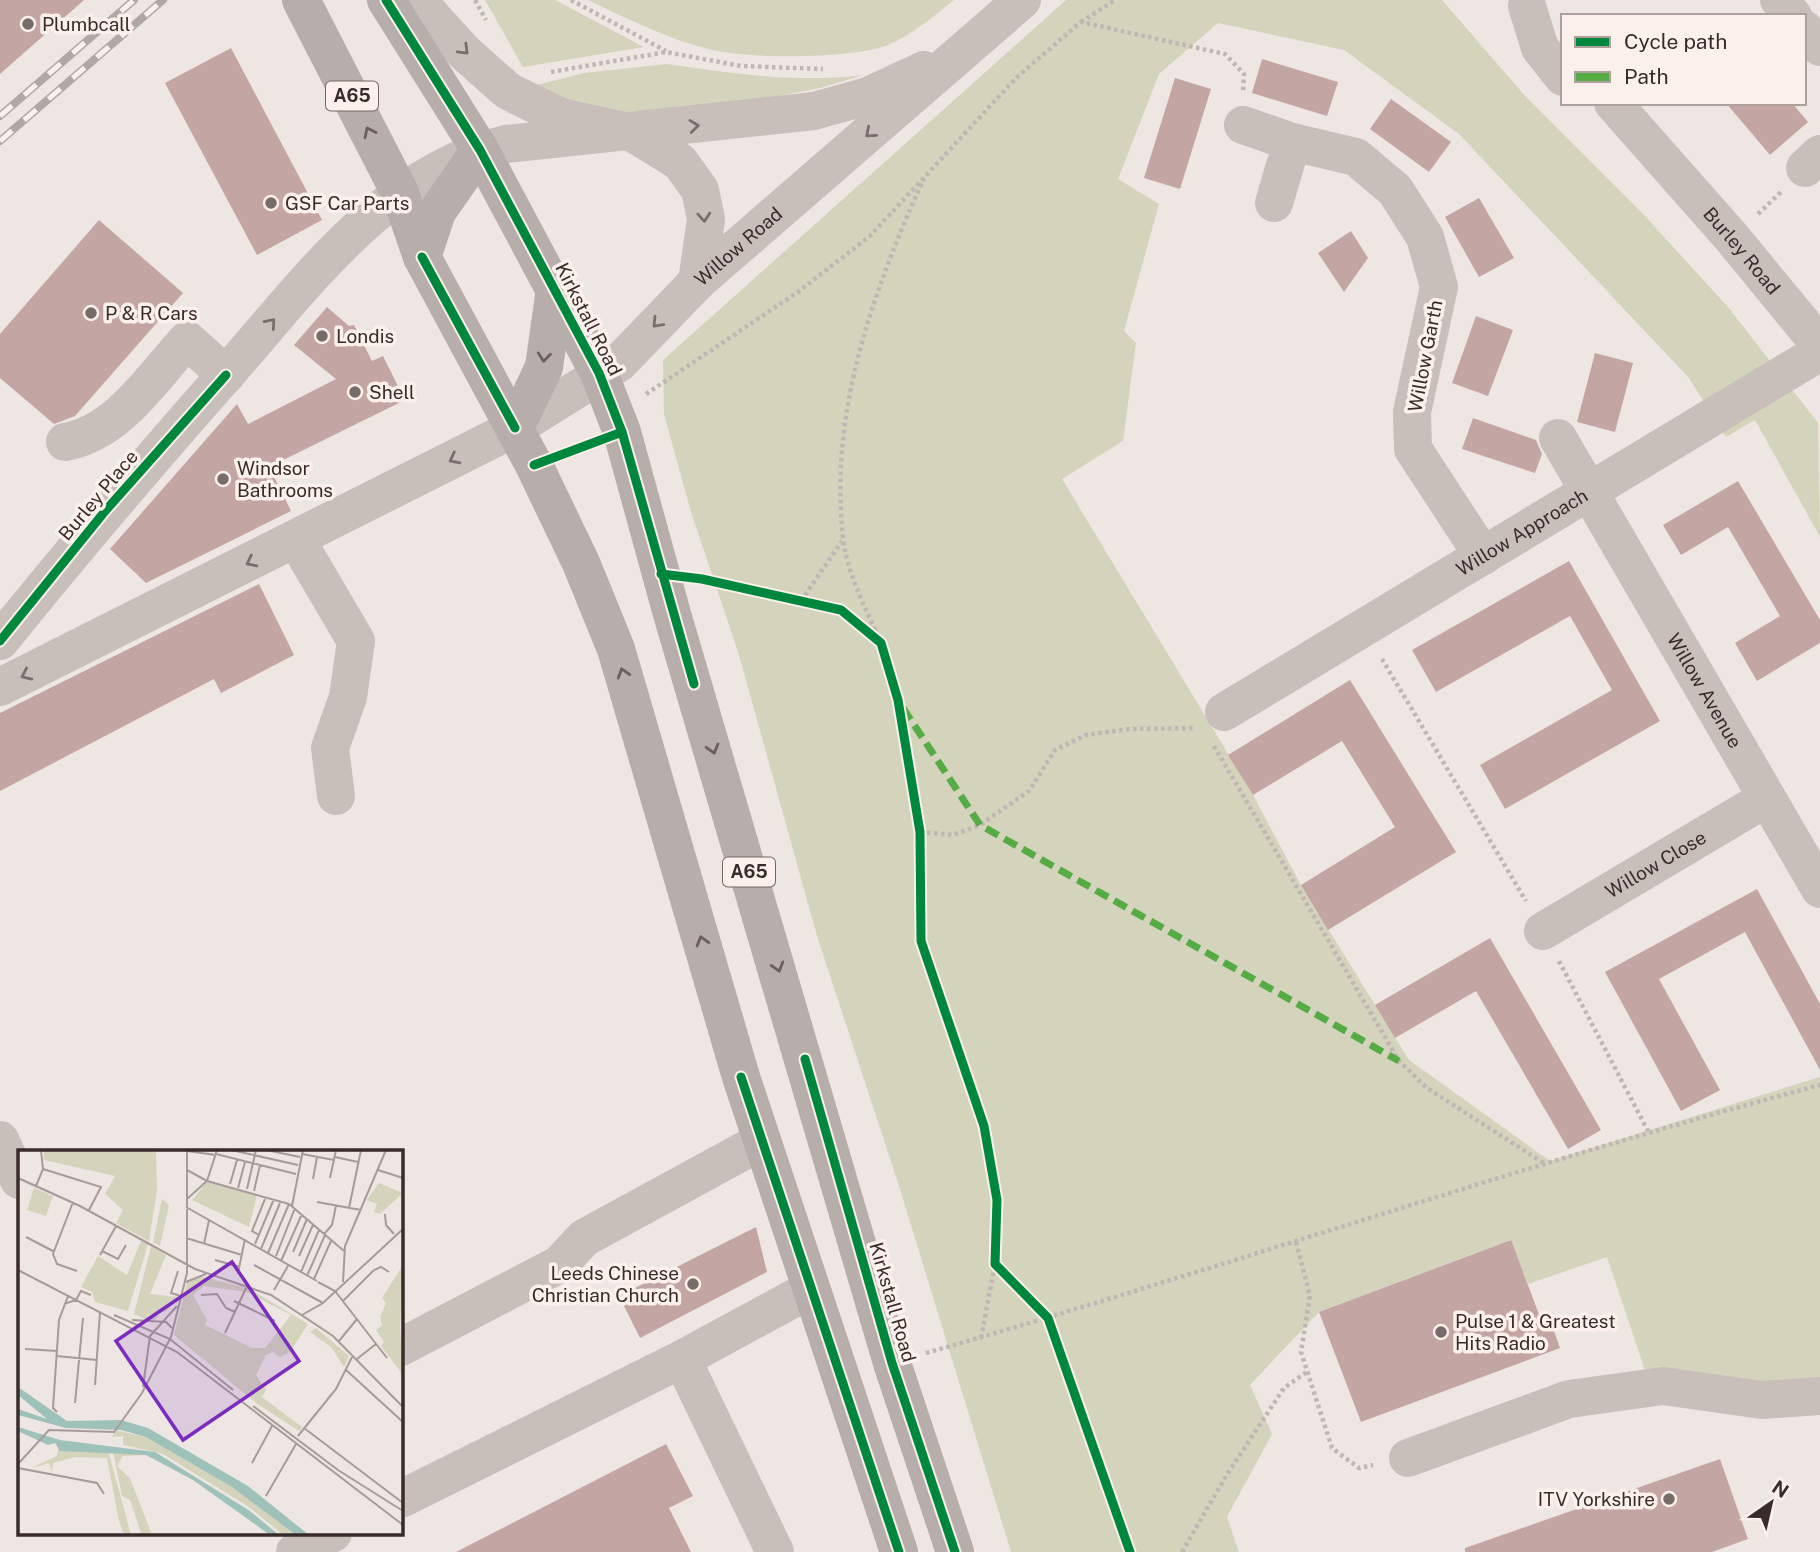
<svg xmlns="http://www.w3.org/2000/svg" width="1820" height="1552" font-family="'Public Sans',sans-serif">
<rect width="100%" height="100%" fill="#eee6e3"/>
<g fill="#d4d3bc">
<polygon points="485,0 555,0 644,47 523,67"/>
<path d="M588 0H954C934 16 912 35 888 45 853 59 749 59 712 50 670 40 628 19 588 0Z"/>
<polygon points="1066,0 1442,0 1526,97 1643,214 1728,307 1818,423 1820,537 1755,420 1726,437 1689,378 1459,134 1344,50 1218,23 1159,74 1118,179 1159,204 1124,331 1136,343 1123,441 1062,479 1253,795 1301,885 1409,1060 1550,1161 1820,1077 1820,1380 1792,1386 1646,1373 1607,1257 1528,1284 1510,1240 1319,1312 1250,1385 1272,1434 1227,1517 1239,1552 1011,1552 899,1186 817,936 739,655 691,512 664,414 663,360"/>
<path d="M667 64C734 74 797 83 864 75L820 88 751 101 617 113 581 108 533 86 584 73Z"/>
</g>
<g fill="#c3a6a4">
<polygon points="0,0 84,0 0,74"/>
<polygon points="231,48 322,220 257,255 165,83"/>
<polygon points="1262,59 1338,82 1327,116 1252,93"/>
<polygon points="1175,78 1211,89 1180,189 1144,178"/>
<polygon points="1391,99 1451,142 1429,172 1370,129"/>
<polygon points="1726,103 1792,103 1808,122 1770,155"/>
<polygon points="1479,198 1514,258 1479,277 1445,217"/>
<polygon points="99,220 183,293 75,416 54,424 0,378 0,334"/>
<polygon points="1351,231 1368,258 1344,292 1318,253"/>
<polygon points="327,307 349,326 354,325 372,361 383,356 405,400 269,467 291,511 146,583 110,549 237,404 248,424 336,379 294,345"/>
<polygon points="1476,316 1513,330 1488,396 1452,383"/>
<polygon points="1595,353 1633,363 1615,432 1577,422"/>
<polygon points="1473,418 1536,440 1542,454 1535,473 1462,449"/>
<polygon points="1738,481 1820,620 1820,643 1757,681 1735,643 1780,616 1728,527 1681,555 1663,525"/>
<polygon points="1569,561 1660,721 1505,809 1480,765 1612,690 1570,616 1436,692 1412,650"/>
<polygon points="259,584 294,655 221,693 214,679 0,791 0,713"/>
<polygon points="1350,680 1456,852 1328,930 1301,885 1395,827 1342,741 1253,795 1228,755"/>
<polygon points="1757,889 1820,1004 1820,1070 1745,932 1659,979 1720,1090 1681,1111 1605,972"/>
<polygon points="1490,938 1601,1130 1568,1149 1476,991 1395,1038 1375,1005"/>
<polygon points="756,1227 767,1272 640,1338 619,1296"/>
<polygon points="1511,1240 1540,1317 1548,1314 1560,1348 1361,1422 1319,1312"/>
<polygon points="666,1444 693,1496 669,1508 691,1552 456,1552"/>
<polygon points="1720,1459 1748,1539 1712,1552 1465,1552 1465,1548"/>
</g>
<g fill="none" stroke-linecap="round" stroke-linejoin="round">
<g stroke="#c0b7b4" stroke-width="4.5" stroke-dasharray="3.5 3.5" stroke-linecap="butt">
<polyline points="475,0 486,20"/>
<polyline points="571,0 666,51"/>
<polyline points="1081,22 1115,0"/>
<polyline points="551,72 666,52 741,66 823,69"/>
<polyline points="1758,214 1782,191"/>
<polyline points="646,394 798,292 870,236 1016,78 1081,22 1225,54 1244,74 1243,92"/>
<polyline points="801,601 842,541"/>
<path d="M881 643C867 611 847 574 843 538 829 412 873 291 924 178"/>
<polyline points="1382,659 1526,901"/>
<polyline points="1214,746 1399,1061 1427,1088 1545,1164"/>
<polyline points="920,832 953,835 980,825 1029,791 1055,750 1086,735 1129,729 1194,728"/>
<polyline points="1559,961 1648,1131"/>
<polyline points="1296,1242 1310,1296 1301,1352 1332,1448 1359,1468 1373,1465"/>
<polyline points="981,1338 995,1264"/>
<path d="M926 1353C1225 1268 1519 1165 1820 1085"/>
<polyline points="1182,1552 1226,1476 1284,1388 1308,1371"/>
</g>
<g stroke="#c8bfbb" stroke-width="38">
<polyline points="417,0 464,52 508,91 561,117 633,133 680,162 700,190 706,219 697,282"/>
<polyline points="1779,0 1793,16"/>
<polyline points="1527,6 1540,48 1563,77"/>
<polyline points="1804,29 1820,47"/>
<path id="s1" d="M1613 103 1733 239 1820 345"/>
<polyline points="1243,125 1292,142 1356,157 1395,190 1425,237 1439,287 1412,412 1413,449 1483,556"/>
<polyline points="1805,168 1820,154"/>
<polyline points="1274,203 1292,142"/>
<path id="s2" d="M1558 438 1820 889"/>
<path d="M65 442C119 432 152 378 187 340L226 375"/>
<polyline points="296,539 356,641 348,697 330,748 336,796"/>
<path d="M0 641C72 552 145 466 220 381 301 291 381 173 506 144L814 111 868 96 924 70"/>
<path id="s3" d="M0 687 515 428 619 363 697 282 1022 0"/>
<path id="s4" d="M1224 712 1820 352"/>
<path id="s5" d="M1543 931 1767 798"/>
<polyline points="0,1140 19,1180"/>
<polyline points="401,1347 560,1264 584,1238 762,1141"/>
<polyline points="682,1359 775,1552"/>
<polyline points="1408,1458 1569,1399 1663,1386 1762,1400 1820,1396"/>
<polyline points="401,1499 682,1359 811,1289"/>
<polyline points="295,1552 333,1533"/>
</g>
<g stroke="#b7adaa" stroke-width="38">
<polyline points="301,0 400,193 422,257 534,465 581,563 616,649 741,1077 899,1552"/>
<polyline points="386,0 480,150 599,373 622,432 672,614 892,1363 955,1552"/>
<polyline points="422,257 437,212 480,150"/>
<polyline points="515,428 544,367 555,289"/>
</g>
<g stroke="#afa8a6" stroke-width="8">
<g id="rail">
<polyline points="0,116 134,0"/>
<polyline points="0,141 163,0"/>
</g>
</g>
<use href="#rail" stroke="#fbf0eb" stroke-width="5" stroke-dasharray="16" stroke-linecap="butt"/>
<polyline stroke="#55ab44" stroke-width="7" stroke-dasharray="14 7" stroke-linecap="butt" points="903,708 980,825 1399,1061"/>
<g stroke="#fbf0eb" stroke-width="13">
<g id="cycleway">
<polyline points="386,0 480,150 599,373 622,432 694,684"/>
<polyline points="422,257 515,428"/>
<polyline points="534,465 622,432"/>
<polyline points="661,574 702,579 841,610 881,643 898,700 920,832 921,941 984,1126 997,1200 995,1264 1048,1318 1130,1552"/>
<polyline points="0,641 106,510 226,375"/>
<polyline points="805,1059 892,1363 955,1552"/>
<polyline points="741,1077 899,1552"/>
</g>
</g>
<use href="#cycleway" stroke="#00873e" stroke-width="9"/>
</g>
<defs><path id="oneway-chevron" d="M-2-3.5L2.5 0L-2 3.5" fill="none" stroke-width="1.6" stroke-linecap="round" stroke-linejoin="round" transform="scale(1.75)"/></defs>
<g stroke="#796e6b">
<use href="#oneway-chevron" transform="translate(464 50) rotate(45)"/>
<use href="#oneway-chevron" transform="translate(694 126) rotate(-7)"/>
<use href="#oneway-chevron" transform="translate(870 133) rotate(139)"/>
<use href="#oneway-chevron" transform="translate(704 217) rotate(86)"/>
<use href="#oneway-chevron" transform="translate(271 323) rotate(-49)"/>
<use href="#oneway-chevron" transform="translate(657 323) rotate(134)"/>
<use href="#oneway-chevron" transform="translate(454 459) rotate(153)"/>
<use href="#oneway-chevron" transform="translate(251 562) rotate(153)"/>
<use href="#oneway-chevron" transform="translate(26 675) rotate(155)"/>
</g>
<g stroke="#6b5f5d">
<use href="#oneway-chevron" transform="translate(369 132) rotate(-116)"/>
<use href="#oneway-chevron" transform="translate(544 357) rotate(96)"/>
<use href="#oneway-chevron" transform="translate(623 673) rotate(-107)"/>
<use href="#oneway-chevron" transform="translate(713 749) rotate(74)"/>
<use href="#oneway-chevron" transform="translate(702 941) rotate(-106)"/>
<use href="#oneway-chevron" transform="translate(778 967) rotate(73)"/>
</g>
<g fill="#786c6a" stroke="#fbf0eb" stroke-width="2.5">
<circle cx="28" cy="24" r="7"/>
<circle cx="271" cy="203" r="7"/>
<circle cx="91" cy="313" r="7"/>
<circle cx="322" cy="336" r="7"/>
<circle cx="355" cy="392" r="7"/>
<circle cx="223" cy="479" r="7"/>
<circle cx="693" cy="1284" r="7"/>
<circle cx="1441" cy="1332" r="7"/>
<circle cx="1669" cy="1499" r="7"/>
</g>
<g text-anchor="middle" stroke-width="7" stroke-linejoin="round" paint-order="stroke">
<g fill="#fbf0eb" stroke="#736663" stroke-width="2">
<rect x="326" y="81.5" width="52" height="29" rx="5"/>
<rect x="723" y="857.5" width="52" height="29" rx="5"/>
</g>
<g font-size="18" font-weight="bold" fill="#392b29">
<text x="352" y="102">A65</text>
<text x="749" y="878">A65</text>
</g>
<g font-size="19" fill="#392b29" stroke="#fbf0eb" text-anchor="start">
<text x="42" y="31">Plumbcall</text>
<text x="285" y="210">GSF Car Parts</text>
<text x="105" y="320">P &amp; R Cars</text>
<text x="336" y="343">Londis</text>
<text x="369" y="399">Shell</text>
<text x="237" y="475">Windsor<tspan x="237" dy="22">Bathrooms</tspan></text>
<text x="679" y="1280" text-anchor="end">Leeds Chinese<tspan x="679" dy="22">Christian Church</tspan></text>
<text x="1455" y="1328">Pulse 1 &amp; Greatest<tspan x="1455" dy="22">Hits Radio</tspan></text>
<text x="1655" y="1506" text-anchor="end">ITV Yorkshire</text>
</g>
<g font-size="19" fill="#392b29" stroke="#fbf0eb">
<text dy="7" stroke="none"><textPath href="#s3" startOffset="866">Willow Road</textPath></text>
<text dy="7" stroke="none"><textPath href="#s1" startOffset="196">Burley Road</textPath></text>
<text transform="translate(589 319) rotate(63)" y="7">Kirkstall Road</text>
<text transform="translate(1425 356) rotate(-79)" y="7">Willow Garth</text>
<text transform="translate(98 495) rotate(-50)" y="7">Burley Place</text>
<text dy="7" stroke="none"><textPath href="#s4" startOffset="348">Willow Approach</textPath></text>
<text dy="7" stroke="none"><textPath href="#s2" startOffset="292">Willow Avenue</textPath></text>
<text dy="7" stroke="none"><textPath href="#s5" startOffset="131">Willow Close</textPath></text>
<text transform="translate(893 1302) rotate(74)" y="7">Kirkstall Road</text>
</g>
</g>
<g transform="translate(18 1150)">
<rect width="385" height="385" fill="#eee6e3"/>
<path d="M26 0H138L139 41 131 91 98 73 105 60 87 44 97 26 26 10ZM189 32 239 45 231 77 174 50ZM361 33 385 43 362 64 356 62 359 54 349 50ZM16 38 35 46 28 66 9 60ZM144 49 151 55 142 96 135 92ZM123 91 130 94 110 161 77 152 74 142 63 137 80 106 109 125ZM133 96 148 105 132 144 160 147 149 161 127 166H141L134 172 116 164ZM385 115 382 178 385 225 363 196 366 192 358 180 364 175 362 167 368 153 364 148ZM186 127 232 139 290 174 272 202 262 207 255 202 248 205 238 225 248 240 244 247 284 277 281 281 238 253 156 185 168 136 171 130ZM186 136 229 142 273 165 247 198H234L187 175 189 170 175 145ZM298 178 331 206 326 217 313 197 292 182ZM97 280 128 287 166 308 218 339 278 385H265L231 357 145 304 105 295V286L94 287ZM40 299 90 300 113 385H106L101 371 89 308 57 307 35 313 34 322 31 313 13 318 39 306ZM95 301 128 305 105 306 99 316 112 328 134 385H118L123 383 112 350 104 346Z" fill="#d4d3bc" fill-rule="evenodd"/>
<path d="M0 237 49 271 103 270 130 278 230 336 291 385H278L214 337 128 287 103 280 48 278 0 265V259L29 269 0 245ZM0 277 42 290 137 302 232 361 261 385H252L175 330 128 305 42 301 37 293 30 295 0 281Z" fill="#9ec2ba"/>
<path fill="none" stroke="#a69b99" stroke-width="2" d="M213 0 280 15M248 0 282 7M169 1 198 5M198 4 278 24M284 4 316 10M317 7 340 12M25 19 83 37 71 60M169 20 189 31 271 54 326 101M360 20 385 28M0 28 62 56 177 119 253 145 315 186 385 257M312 28 318 0M295 29 299 7M212 34 219 10M18 36 25 19 23 0M220 38 227 12M229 39 238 0M236 41 242 15M169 49 189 31 199 0M55 52 35 104 39 114 59 121M299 52 343 60M274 56 285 0M168 57 299 131M331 58 343 0M367 64 368 75 376 84M306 84 314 75 318 56M241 85 234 81 247 49M8 87 35 101M168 88 224 105M186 94 191 70M237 94 256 49M243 99 262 53M84 101 100 109 108 95M275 102 289 69M250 103 271 54M82 105 98 76M258 106 277 58M281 106 295 75M197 110 222 117M263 111 284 64M236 115 305 153M0 120 159 202 385 375M160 121 153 143 163 146M283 122 301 80M220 123 227 89M289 126 307 85M296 129 313 91M168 132 188 124M300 132 317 141 369 208M325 132 327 96 368 0M256 140 270 116M183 145 199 144 208 158 217 162M216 151 257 171M325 151 356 120 363 117 371 122M46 154 58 150 63 141 73 145M96 165 152 189 215 240M284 165 305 153 385 79M114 170 148 172 154 178M207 183 230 134M321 191 339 169M7 199 39 201M39 206 79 210M339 209 358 194M328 220 385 272M77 235 82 162M125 237 132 186 159 156M57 253 65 168M235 256 320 320 385 361M39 262 35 258 41 170 50 146M286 278 385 353M280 286 318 239 335 205M234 313 254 276M0 314 31 280 96 282 124 243 153 187 169 123V0M0 318 79 333 86 344M248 346 278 294"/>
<path fill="#7b2cbf" fill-opacity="0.15" stroke="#7b2cbf" stroke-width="3.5" d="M214 112 281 211 165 290 98 191Z"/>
<rect width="385" height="385" fill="none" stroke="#392b29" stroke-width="3.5"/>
</g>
<rect x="1561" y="14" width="245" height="91" fill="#fbf0eb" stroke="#ada19d" stroke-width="2"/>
<rect x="1575" y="37" width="35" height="10" fill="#00873e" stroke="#ada19d" stroke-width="2"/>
<text x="1624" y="49" font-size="21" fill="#392b29">Cycle path</text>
<rect x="1575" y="72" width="35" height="10" fill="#55ab44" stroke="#ada19d" stroke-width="2"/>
<text x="1624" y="84" font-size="21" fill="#392b29">Path</text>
<g transform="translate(1771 1503) rotate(34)" stroke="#fbf0eb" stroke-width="5" paint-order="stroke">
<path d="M0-5L12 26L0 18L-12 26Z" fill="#392b29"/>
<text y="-10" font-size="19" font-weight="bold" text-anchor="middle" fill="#392b29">N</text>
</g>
</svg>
